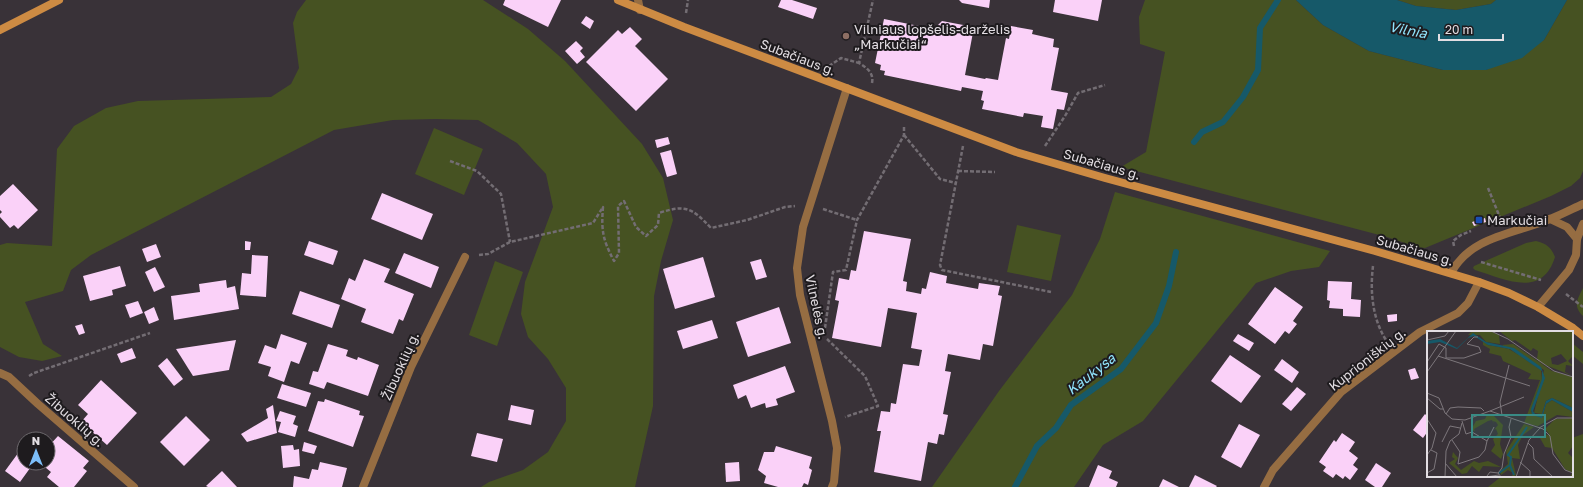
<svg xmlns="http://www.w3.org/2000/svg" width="1583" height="487" font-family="'Golos Text',sans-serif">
<rect width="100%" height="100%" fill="#393238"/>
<g fill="#465222">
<polygon points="306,0 483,0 528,29 565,61 642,144 663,178 673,220 661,261 654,296 653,406 635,487 481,487 489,482 523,470 548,452 566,421 566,388 548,359 528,337 521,314 525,282 553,207 546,174 517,143 478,120 435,119 393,120 334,130 91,255 71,270 63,291 25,302 43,344 62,356 42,361 19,357 0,347 0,245 7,243 52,246 57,149 74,126 106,108 138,101 271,97 291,84 299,68 293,23 297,12"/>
<polygon points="1145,0 1296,0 1323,25 1369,51 1443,70 1486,70 1544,40 1567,0 1583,0 1583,171 1580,178 1571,186 1551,196 1425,248 1417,247 1387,237 1121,167 1146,152 1165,52 1140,44 1139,17"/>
<polygon points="1397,0 1496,0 1491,4 1456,10 1416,6"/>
<polygon points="434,128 483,149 464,195 415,174"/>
<polygon points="1115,192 1330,251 1319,267 1291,271 1256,283 1143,421 1103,445 1074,487 932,487 999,391 1072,295 1100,239"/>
<polygon points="1017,225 1061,235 1051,281 1007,272"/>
<path d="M1536 241C1547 244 1551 247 1555 257 1542 299 1505 279 1475 270L1473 268 1474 266 1526 243Z"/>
<polygon points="495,261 523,272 497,346 469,335"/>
<path d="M1583 288V316C1573 306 1577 300 1583 288Z"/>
<polygon points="1572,343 1583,352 1583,364 1572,355"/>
<polygon points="1583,434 1583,487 1488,487 1502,476 1572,476 1572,438"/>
</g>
<polygon fill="#165969" points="1296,0 1397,0 1416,6 1456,10 1491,4 1496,0 1567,0 1544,40 1522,58 1486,70 1443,70 1369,51 1323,25"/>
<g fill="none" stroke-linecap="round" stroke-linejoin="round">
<g stroke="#165969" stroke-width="6">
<polyline points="1194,142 1202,132 1223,122 1243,97 1258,70 1260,28 1278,0"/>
<polyline points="1015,487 1037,446 1056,428 1071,405 1121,369 1156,323 1169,286 1176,252"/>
</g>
</g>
<g fill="#fad1f8">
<polygon points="505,0 561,0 548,27 503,5"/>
<polygon points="781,0 792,0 817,8 813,19 778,7"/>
<polygon points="959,0 990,0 989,8 962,3"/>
<polygon points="1055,0 1102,0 1098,21 1053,12"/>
<polygon points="586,16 594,21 590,29 581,23"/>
<polygon points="884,19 934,29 942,21 974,27 965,75 985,79 986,78 998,80 1006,38 1009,39 1011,26 1033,30 1032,34 1054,39 1053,47 1059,48 1051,90 1068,93 1064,110 1057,109 1053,129 1041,127 1043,116 1024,113 1023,117 982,109 984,101 981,100 983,91 962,87 961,91 884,75 885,71 880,70 881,65 875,63"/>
<polygon points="630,27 642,39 635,46 668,79 636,111 586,62 618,30 622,34"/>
<polygon points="576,41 583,48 580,51 585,57 577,64 565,51"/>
<polygon points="668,137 670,144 657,148 655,140"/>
<polygon points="671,150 677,174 667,177 660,153"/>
<polygon points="13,184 38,210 18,229 14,225 10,228 0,217 0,214 2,212 0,210 0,196"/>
<polygon points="382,193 433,214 422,240 371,219"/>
<polygon points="1485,218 1486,222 1474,226 1472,222"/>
<polygon points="864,231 911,239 903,281 907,282 906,291 921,294 922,288 926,289 930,272 947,276 946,283 978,289 979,283 1000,286 998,295 1002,296 993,346 983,344 980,360 948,354 945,371 951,372 943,414 948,415 944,435 939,434 937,444 928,442 921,481 874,472 881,431 877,431 881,411 890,412 891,403 896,404 903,364 919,366 922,350 911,348 917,313 888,308 881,347 832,338 839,301 835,300 839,278 849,280 851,270 856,271"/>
<polygon points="245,241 251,242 250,250 245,250"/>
<polygon points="309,241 338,251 333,265 304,255"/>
<polygon points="156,244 161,257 147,262 142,249"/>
<polygon points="404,253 439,267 431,288 395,273"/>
<polygon points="252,255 268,256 266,297 240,295 242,273 251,274"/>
<polygon points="703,257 715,297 675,309 663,269"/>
<polygon points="364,259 390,269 384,282 414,294 403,321 399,319 393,334 361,322 366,309 341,299 349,278 355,281"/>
<polygon points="761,259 767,277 756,280 750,262"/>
<polygon points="120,266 126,286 112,290 113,295 90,301 83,276"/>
<polygon points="155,267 165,287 154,292 145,272"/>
<polygon points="226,280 227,288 235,286 239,309 174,320 171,296 200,292 199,284"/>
<polygon points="1328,281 1352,282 1351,299 1361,300 1360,317 1343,316 1343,309 1329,308 1330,301 1327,300"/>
<polygon points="1275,287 1303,307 1293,321 1297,324 1289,334 1285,331 1275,344 1248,324"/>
<polygon points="300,291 340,305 332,328 292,314"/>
<polygon points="138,301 143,313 130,318 125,305"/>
<polygon points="154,307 159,320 149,324 144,312"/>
<polygon points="779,307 791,343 748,357 736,322"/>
<polygon points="1397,314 1397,321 1388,322 1387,315"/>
<polygon points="712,320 718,338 683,349 677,331"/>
<polygon points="82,324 85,333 79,335 75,326"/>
<polygon points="281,334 307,343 299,364 291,361 284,382 268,376 271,367 258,363 265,345 276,349"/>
<polygon points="1238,334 1254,343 1249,351 1233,341"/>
<polygon points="236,340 229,370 193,376 176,349"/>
<polygon points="328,344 348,350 346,356 357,360 358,357 379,365 368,396 327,382 324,389 309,384 313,371 318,372"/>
<polygon points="132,348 136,358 121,363 117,354"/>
<polygon points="1230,355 1261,376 1241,403 1211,381"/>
<polygon points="167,358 183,379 174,386 158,366"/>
<polygon points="1282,359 1299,372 1292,383 1274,370"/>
<polygon points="785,366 795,392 776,399 778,405 766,408 765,403 751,408 746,395 738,399 733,385"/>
<polygon points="1415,368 1419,378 1411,380 1408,370"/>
<polygon points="101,380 137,413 107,445 81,422 88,414 78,405"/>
<polygon points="282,384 311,393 306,407 277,398"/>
<polygon points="1297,387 1306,394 1291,411 1282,404"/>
<polygon points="325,399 360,411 359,415 364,416 353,447 308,431 318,401 324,402"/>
<polygon points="273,405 277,433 247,442 241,434 268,418 266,409"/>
<polygon points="511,405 534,410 531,425 508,420"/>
<polygon points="280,411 296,416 293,424 298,426 295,437 278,432 281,422 276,421"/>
<polygon points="1425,414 1428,417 1428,431 1423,438 1413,430"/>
<polygon points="186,416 210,440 184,466 160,442"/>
<polygon points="1239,424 1260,435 1241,468 1221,457"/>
<polygon points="477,433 503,439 497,462 471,456"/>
<polygon points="1342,433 1355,442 1349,451 1358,458 1353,465 1358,469 1350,480 1345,476 1343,479 1336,474 1333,478 1323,471 1326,467 1319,462 1334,440 1336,442"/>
<polygon points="58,436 89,461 83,468 87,471 74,487 59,487 47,477 51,472 40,463 48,463 48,447"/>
<polygon points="304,442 317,446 314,454 302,451"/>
<polygon points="24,445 24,463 33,464 20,482 5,471"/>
<polygon points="293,445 294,450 299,449 300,466 283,468 281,446"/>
<polygon points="776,446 812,457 809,468 812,470 808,485 804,483 802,487 778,487 764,483 766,476 758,470 764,452 774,452"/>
<polygon points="320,462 347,468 342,487 293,487 294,476 309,479 312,469 318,470"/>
<polygon points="739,462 740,481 726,482 725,463"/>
<polygon points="1376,463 1391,473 1382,487 1375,487 1365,480"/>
<polygon points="1098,465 1112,471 1109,478 1118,482 1116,487 1089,487"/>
<polygon points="222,471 237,487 208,487 206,486"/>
<polygon points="1195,475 1217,486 1216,487 1189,487"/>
<polygon points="1163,479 1179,487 1159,487"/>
</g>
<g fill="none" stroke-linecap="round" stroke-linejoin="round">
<g stroke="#736d73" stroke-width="2.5" stroke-dasharray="4 2" stroke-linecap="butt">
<polyline points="686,13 688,0"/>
<polyline points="829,66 841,58 859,63"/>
<path d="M872 83C874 73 867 68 859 63L873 0"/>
<polyline points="904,135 940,179 956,183"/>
<polyline points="963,146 940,265 942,270 1051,292"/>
<polyline points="1045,146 1065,116 1078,93 1105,85"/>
<polyline points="450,161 477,171 501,194 510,242"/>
<polyline points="958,171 995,172"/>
<polyline points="1488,188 1501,220"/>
<polyline points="823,209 857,220"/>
<polyline points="1454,246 1453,241 1461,235 1471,231"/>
<path d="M479 255 488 254 510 242 593 223 603 207C601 231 603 240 614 261L619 253 618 206 624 201 636 227 646 236 658 225 659 213C686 204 692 208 711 228L747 220 785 207 795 206"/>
<polyline points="1481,262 1541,280"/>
<path d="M1373 266C1370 290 1372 318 1386 340"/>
<polyline points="1566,294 1583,307"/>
<polyline points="825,328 833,272 846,270 857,220 904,135 904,125"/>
<polyline points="827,339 865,376 878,406 845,417"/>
<polyline points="29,376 34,373 150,333"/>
</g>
<g stroke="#966d42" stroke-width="8">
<polyline points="638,0 640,10"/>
<polyline points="1550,219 1567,227 1577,239"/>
<path d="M1451 273C1471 236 1514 234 1550 219 1561 215 1572 209 1583 204"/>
<polyline points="1538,307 1569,270 1576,255 1577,239 1583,224"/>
<polyline points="0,373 9,377 38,404 134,487"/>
<polyline points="363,487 411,367 465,257"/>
<polyline points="832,487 834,482 837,448 832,421 800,295 797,268 803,227 847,88"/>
<polyline points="1264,487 1273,470 1341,392 1420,332 1458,313 1468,303 1479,282"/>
</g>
<g stroke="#cd8b43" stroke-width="8">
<polyline points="618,0 684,27 1016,152 1105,178 1375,251 1479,282 1509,293 1538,307 1573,328 1583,336"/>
<polyline points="0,30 59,0"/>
</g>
</g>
<circle fill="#8d6e63" stroke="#1e1b1e" stroke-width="1.5" cx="846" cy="36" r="4"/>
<rect fill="#1a4fb4" stroke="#1e1b1e" stroke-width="1.5" x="1475" y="216" width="8" height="8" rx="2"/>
<g text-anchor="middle" stroke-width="4" stroke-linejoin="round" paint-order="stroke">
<g font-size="13" fill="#e3dee3" stroke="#1e1b1e" text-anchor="start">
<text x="854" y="34">Vilniaus lopšelis-darželis<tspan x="854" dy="15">„Markučiai“</tspan></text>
<text x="1487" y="225">Markučiai</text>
</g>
<g font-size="13" fill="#e3dee3" stroke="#1e1b1e">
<text transform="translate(798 57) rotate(21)" y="5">Subačiaus g.</text>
<text transform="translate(1102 164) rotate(16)" y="5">Subačiaus g.</text>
<text transform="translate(1415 250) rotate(16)" y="5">Subačiaus g.</text>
<text transform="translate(817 307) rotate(78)" y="5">Vilnelės g.</text>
<text transform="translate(1367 359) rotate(-38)" y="5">Kuprioniškių g.</text>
<text transform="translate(400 366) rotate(-66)" y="5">Žibuoklių g.</text>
<text transform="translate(75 420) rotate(41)" y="5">Žibuoklių g.</text>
</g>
<g font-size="14" font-style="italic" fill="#90e3fb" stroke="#1e1b1e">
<text transform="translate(1408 30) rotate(11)" y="5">Vilnia</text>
<text transform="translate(1091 374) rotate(-38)" y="5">Kaukysa</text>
</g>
</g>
<g transform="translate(1427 331)">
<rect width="146" height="146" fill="#393238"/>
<path d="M45 0H63L72 4 73 13 59 11 53 4H41ZM72 0H146V25L141 30 146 35 139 34 138 41 146 45 116 33 110 29 111 20 106 17 104 20 88 9 85 10ZM134 23 140 30 131 34 125 33 124 27ZM56 10 61 14 83 18 114 39 115 48 104 81 115 87 119 73 125 69 146 81V86L130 84 111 95 97 92 113 49 101 48 104 43 102 42 76 30 74 25 62 22 63 18 56 14ZM86 13 125 40 146 46V77L125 67 119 70 115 83 107 82 117 39 75 14ZM65 83 76 94 73 113 76 123 74 128 64 120 68 114 66 108 71 103 69 98 67 99 71 94 69 91 66 90 67 93 65 89 61 90 47 98 48 100 44 99 49 90 58 88 60 84ZM146 87V115L141 122 146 127V146H143L145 142 138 138 125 117 118 116 113 107 122 103 118 98 128 88ZM97 93 107 96 96 104 91 114 93 128 85 127 89 144 85 146 86 142 81 139 74 144 73 140 81 133 79 120ZM26 121 31 127 28 133 34 139 47 130 52 132 61 130 74 136 56 135 52 141 45 135 40 142 35 143 22 132 28 128 25 126Z" fill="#465222" fill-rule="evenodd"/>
<path d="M46 2 59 11 87 17 114 36 118 47 106 80 108 83H115L119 70 125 67 146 77V81L125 69 119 73 115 87 105 84 104 78 115 48V40L83 18 61 14 47 5 41 7 30 18 13 11 0 13V10L13 8 30 17Z" fill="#165969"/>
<path fill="none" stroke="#165969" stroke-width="2" d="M72 142 83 134M87 144 83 134 84 126 81 124 100 96"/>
<path fill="none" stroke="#7d777c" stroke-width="1" d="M64 0 81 8 127 40 146 46M0 9 18 5 22 0M11 25 103 55M19 27H37L54 21 52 16 40 13 47 6H51M0 31 12 13 19 17V27M0 41 29 0M0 62 12 67 18 82 25 88 38 89 63 80 116 98 123 105 126 123 138 139 146 142M0 67 13 78H16M63 80 97 66M19 83 23 77 31 76 54 77 57 80M75 84 73 71 82 34M0 88 9 102 5 117 0 124M112 97 130 87H146M25 109 33 121 31 133 52 126 58 119 60 110 45 101 39 103 35 90M60 110 67 96M15 111 23 95 33 97M101 112 106 117 107 128 126 146M93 131 103 140V146M18 132 30 146M0 142 7 138 10 122 4 119M60 145 63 141 71 142M18 146 19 120 23 110 32 103 35 92M58 146 72 144M74 146 71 142 75 137 77 123 84 106 82 96 84 88M89 146 102 109 113 97"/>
<path fill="#398b85" fill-opacity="0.15" stroke="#398b85" stroke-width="2" d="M45 84H118V106H45Z"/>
<rect width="146" height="146" fill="none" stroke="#e3dee3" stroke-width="2"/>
</g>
<g transform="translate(36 451)"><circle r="19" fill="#1e1b1e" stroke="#6d696d"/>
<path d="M0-3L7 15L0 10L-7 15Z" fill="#7cbef9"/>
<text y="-6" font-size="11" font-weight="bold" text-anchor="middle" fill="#e3dee3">N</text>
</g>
<path d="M1439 34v6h64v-6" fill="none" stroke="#e3dee3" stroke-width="2"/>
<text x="1445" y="34" font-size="12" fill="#e3dee3" stroke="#1e1b1e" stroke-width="3" paint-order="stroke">20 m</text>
</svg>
